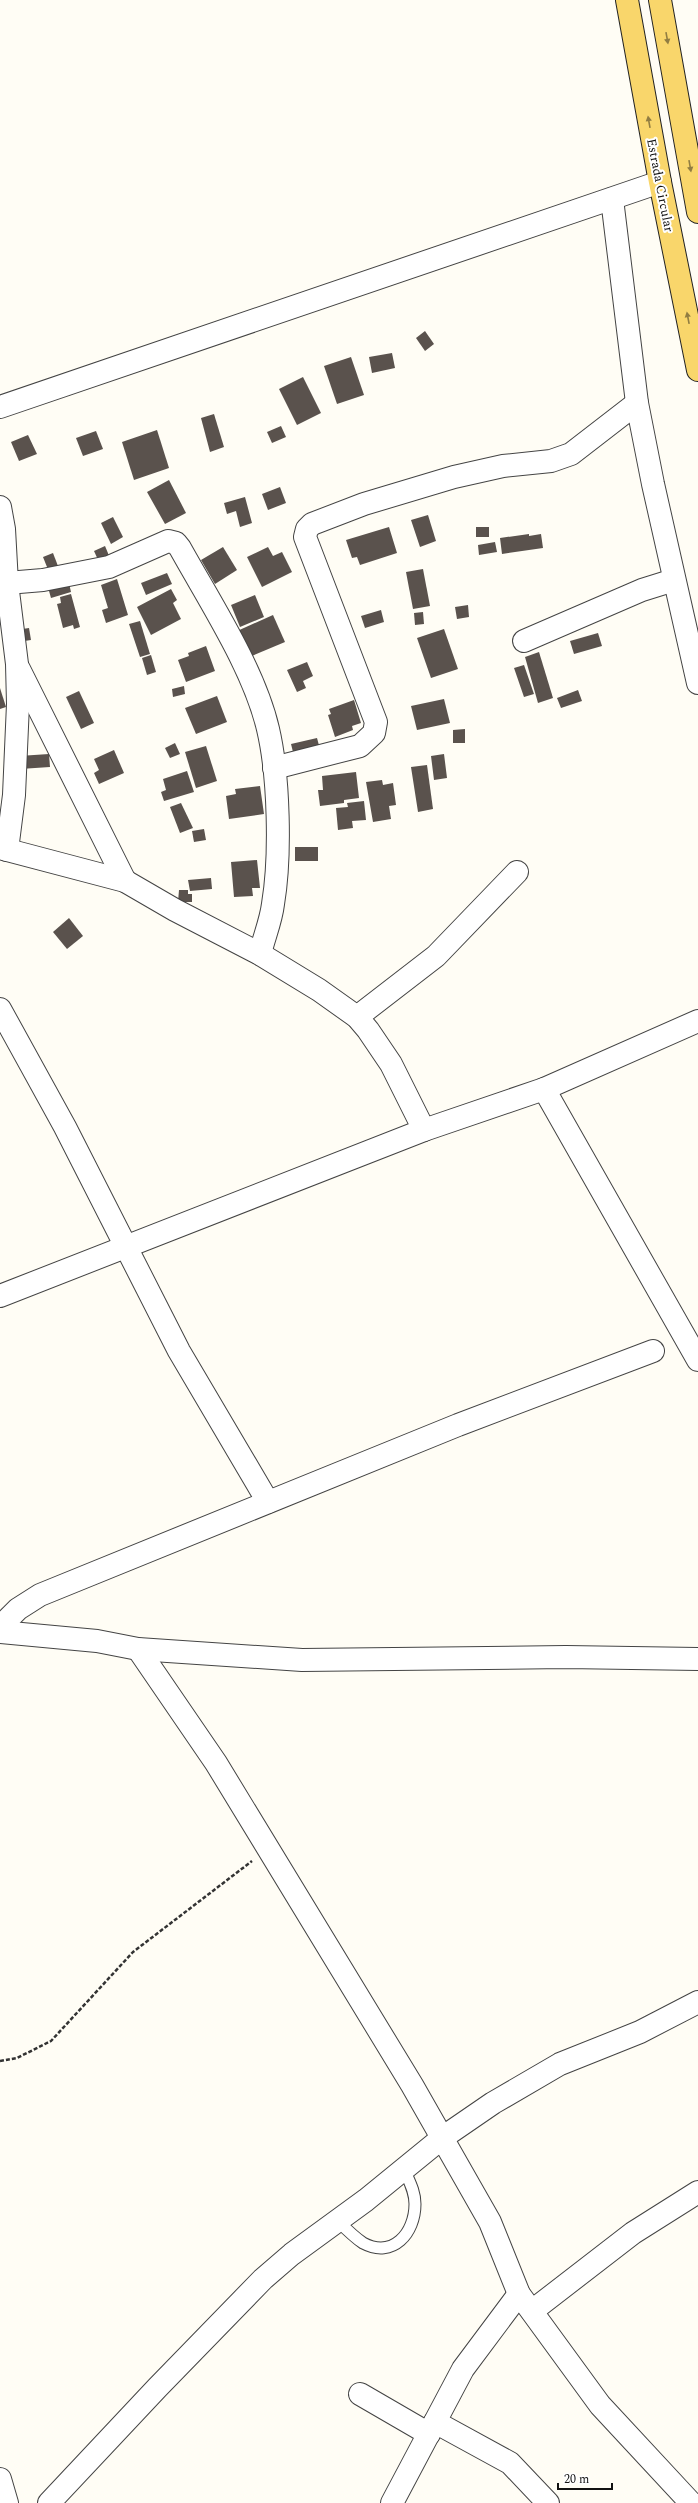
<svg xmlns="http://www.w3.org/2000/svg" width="698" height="2503" font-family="Spectral,serif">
<rect width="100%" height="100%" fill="#fffdf5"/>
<g fill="#5a524d">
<polygon points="425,331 434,344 425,351 416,338"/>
<polygon points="392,353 395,368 372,373 369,357"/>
<polygon points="351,357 364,395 337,404 324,366"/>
<polygon points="303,377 321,413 297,425 279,389"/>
<polygon points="214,414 224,447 210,452 201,418"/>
<polygon points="281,426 286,437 272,443 267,432"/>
<polygon points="157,430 169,468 134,480 122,442"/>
<polygon points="96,431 103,449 83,456 76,438"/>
<polygon points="28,435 37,454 19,461 11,442"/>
<polygon points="169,480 186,513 165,524 147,492"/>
<polygon points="280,487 286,503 268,510 262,494"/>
<polygon points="245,497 252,523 240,527 236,511 227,514 224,503"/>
<polygon points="428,515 436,541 420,547 411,520"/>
<polygon points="113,517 123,537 111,544 101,523"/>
<polygon points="389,527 397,553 360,565 357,557 352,558 346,540"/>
<rect x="476" y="527" width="13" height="10"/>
<polygon points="529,534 529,536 541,534 543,548 502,554 500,538"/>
<polygon points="495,542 497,552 479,555 478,545"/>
<polygon points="105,546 110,558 99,562 94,551"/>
<polygon points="223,547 237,570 215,584 201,560"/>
<polygon points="268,547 273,556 282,552 292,572 262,587 247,557"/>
<polygon points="53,553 61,574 51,577 43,557"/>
<polygon points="423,569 430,606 413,609 406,572"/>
<polygon points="167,573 172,584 146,595 141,583"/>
<polygon points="68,579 71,592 51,598 47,584"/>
<polygon points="117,579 128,615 106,623 102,610 108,608 101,585"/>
<polygon points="171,589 177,600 173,603 181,619 151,635 137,607"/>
<polygon points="71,594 80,627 74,629 73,625 63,628 57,604 61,603 60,597"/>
<polygon points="255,595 264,617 240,627 231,605"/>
<polygon points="468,605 469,617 457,619 455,607"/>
<polygon points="381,610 384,622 365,628 361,616"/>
<polygon points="423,612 424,624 415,625 414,613"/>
<polygon points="273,615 285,642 247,658 235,632"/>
<polygon points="140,621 150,654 140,657 129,624"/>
<polygon points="29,628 31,640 18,642 16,630"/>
<polygon points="444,629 458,669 431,678 417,638"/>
<polygon points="598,633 602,646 574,654 570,641"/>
<polygon points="206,646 215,671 186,682 178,660 189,656 188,653"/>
<polygon points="539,652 553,698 538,703 525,657"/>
<polygon points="151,655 156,672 147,675 142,658"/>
<polygon points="307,662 313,676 303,681 306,688 297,692 287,670"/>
<polygon points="524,665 534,694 524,697 514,668"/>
<polygon points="184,686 185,694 173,697 172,689"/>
<polygon points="0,688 6,707 0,709"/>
<polygon points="578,690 582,701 561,708 557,698"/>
<polygon points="79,691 94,723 81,729 66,697"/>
<polygon points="217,696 227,722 196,734 185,708"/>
<polygon points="444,699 450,723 417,730 411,706"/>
<polygon points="354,700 361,723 352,726 353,730 335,737 328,715 331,714 329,709"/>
<polygon points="465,729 465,743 453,743 453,730"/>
<polygon points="317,738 320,749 294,756 291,744"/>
<polygon points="175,743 180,754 170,758 165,748"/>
<polygon points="206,746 217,781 196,788 185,752"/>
<polygon points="114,750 124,773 99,784 94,773 99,770 94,759"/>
<polygon points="49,754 50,767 20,769 19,756"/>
<polygon points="444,754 447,778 434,780 431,756"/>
<polygon points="427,765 433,809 418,812 411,767"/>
<polygon points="187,771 194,792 164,801 161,792 166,790 163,779"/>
<polygon points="356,772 359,798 344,800 344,803 320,806 318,790 323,790 322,776"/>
<polygon points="382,780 383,785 393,783 396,805 389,806 391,819 373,822 366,782"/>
<polygon points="260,786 264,814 229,819 226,796 236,794 235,789"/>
<polygon points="364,801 366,820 352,821 353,828 338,830 336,808 348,807 347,803"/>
<polygon points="181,803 193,828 180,833 170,807"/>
<polygon points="204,829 206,840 194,842 192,831"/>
<rect x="295" y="847" width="23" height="14"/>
<polygon points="257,860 260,888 252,888 253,896 234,897 231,862"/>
<polygon points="211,878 212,889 190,891 188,880"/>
<polygon points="179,890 188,890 188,894 192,894 192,902 178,902"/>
<polygon points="69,918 83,936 67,949 53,932"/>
</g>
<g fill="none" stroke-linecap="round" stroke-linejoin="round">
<g stroke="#444" stroke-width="13">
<path id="service" d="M338 2221C345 2228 354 2237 363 2243 393 2259 415 2233 415 2204 415 2191 409 2181 404 2169"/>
</g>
<g stroke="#444" stroke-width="24">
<g id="minor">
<polyline points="612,199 637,403 653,484 698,683"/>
<polyline points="0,407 660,182"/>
<polyline points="0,507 4,529 7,583 17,664 18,704 14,795 7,850"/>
<path d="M7 583 43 580 109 567 168 541 176 543 180 548C210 602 254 669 268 729 279 776 281 856 273 904 271 921 264 937 260 954"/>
<polyline points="524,641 642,590 674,580"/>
<polyline points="19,669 125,881"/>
<polyline points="274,768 360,746 374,733 376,722 305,537 307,529 312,524 364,504 454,477 503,466 551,461 571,454 637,403"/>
<polyline points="0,848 125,881 175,910 260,954 319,990 357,1017 368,1030 391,1064 424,1130"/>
<polyline points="0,1009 65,1127 179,1351 268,1502"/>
<polyline points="357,1017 436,956 517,872"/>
<polyline points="544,1089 698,1360"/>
<polyline points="0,1296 424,1130 544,1089 698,1021"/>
<polyline points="0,1627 18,1609 40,1595 458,1425 653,1351"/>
<polyline points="0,1632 97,1641 138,1649 302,1660 566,1657 698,1659"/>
<polyline points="138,1649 216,1763 412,2085 490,2222 519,2294 600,2405 691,2503"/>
<polyline points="532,2311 633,2233 698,2192"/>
<polyline points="360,2394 429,2434"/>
<polyline points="435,2422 510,2463 548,2503"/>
<polyline points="49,2503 157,2388 263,2279 292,2254 366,2200 442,2138 493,2103 560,2064 640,2032 698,2002"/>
<polyline points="392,2503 463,2369 519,2294"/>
</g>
</g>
<g stroke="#444" stroke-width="24">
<polyline id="tertiary" points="0,2479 7,2503"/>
</g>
<g stroke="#222" stroke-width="24">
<g id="primary">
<polyline points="627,0 660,182 698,370"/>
<polyline points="660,0 698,212"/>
</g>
</g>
<polyline stroke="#333" stroke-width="2.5" stroke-dasharray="4 2" stroke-linecap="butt" points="0,2061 17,2058 51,2041 133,1952 252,1861"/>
<use href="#service" stroke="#fff" stroke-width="11"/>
<use href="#minor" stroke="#fff" stroke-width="22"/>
<use href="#tertiary" stroke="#fff" stroke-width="22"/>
<use href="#primary" stroke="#f9d66b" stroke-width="22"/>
</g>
<defs><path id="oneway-solid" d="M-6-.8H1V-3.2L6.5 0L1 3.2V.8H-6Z"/></defs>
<g fill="#917d42">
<use href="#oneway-solid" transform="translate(667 38) rotate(80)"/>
<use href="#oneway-solid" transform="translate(649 122) rotate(-100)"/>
<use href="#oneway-solid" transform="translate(690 166) rotate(80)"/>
<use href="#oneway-solid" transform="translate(688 318) rotate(-101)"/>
</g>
<g text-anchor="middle" stroke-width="4" stroke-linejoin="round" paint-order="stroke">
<g font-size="13" fill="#111" stroke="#fff">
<text transform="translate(661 185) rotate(79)" y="5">Estrada Circular</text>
</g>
</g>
<path d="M558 2483v6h54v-6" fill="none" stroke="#111111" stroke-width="2"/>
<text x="564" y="2483" font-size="12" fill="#111111" stroke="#ffffff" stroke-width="3" paint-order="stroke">20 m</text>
</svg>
